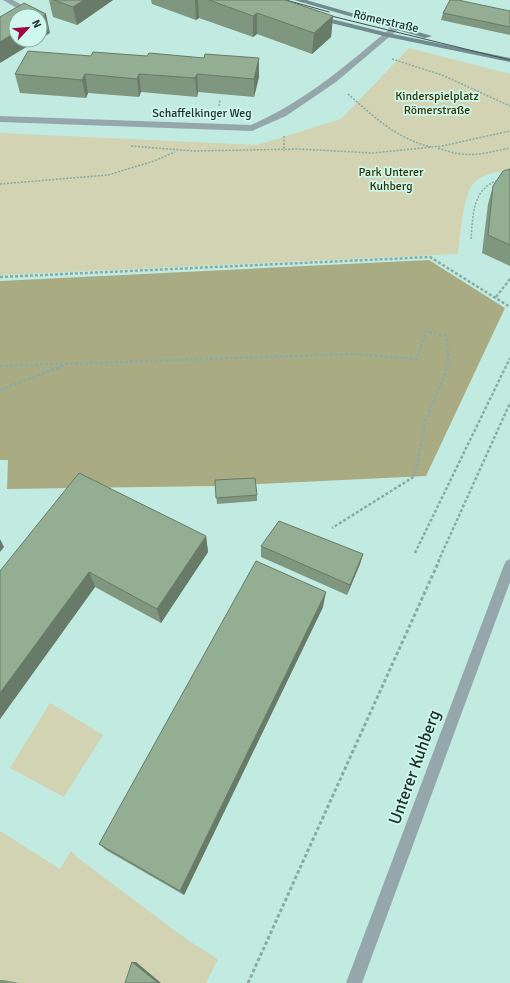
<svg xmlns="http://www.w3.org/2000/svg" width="510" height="983" font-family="Signika,sans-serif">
<rect width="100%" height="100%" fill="#c1ebe1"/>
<g fill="#d1d3b2">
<path d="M409 48 510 74V170C499 171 487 173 477 180 463 189 460 238 458 254L0 275V133L257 145 341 119Z"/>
<polygon points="50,703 103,735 64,797 10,768"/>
<polygon points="0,831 60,869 71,851 78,858 189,941 218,959 206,983 20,983 0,980"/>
</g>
<polygon fill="#a9ab83" points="429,260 505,308 426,476 215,486 7,489 8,460 0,460 0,281"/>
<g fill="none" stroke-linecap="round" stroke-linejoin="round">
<g stroke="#8aaba3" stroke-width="1.5" stroke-dasharray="2 1.5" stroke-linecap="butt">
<polyline points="392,59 442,75 510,106"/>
<path d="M348 94C373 116 397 139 431 147"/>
<polyline points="219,106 220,100"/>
<polyline points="284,136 284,151"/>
<polyline points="131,146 194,151 298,149 373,153 442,146 510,131"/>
<path d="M438 148C468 159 480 154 510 148"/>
<polyline points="0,184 108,175 154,161 175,152"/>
<path d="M471 239C473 216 472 188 499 180"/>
</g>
<g stroke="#8aaba3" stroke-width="2.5" stroke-dasharray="3 2" stroke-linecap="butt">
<polyline points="0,277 430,257 510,307"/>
<polyline points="496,297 510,279"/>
<polyline points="0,366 353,354 417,359 426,331 446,336 449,364 425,422 415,476 332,528"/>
<polyline points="0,390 65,365"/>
<polyline points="415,553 510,358"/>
<polyline points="438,562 510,403"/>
</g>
<polyline stroke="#8aaba3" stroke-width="3" stroke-dasharray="3.5 2.5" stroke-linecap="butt" points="248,983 439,561"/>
<g fill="#95a7ab" fill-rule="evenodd">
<polygon points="3,0 13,0 27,8 20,10"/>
<path d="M394 25 401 27 336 82 286 116 252 131 0 122V116L251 125C306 101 348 64 394 25Z"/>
<polygon points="510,559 510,582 362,983 346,983 504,565 506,561"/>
</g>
<g fill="#718b91" fill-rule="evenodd">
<polygon points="294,0 306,0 432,36 425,38"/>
<polygon points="315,15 388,33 510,58 510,62 388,37 315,19"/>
</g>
<g stroke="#3f544f" stroke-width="1">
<polyline points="286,0 329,12"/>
<polyline points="323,14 510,60"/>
</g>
</g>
<g fill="#7f967f">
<polygon points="49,0 113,0 77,25 53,17"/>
<polygon points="151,0 285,0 333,16 331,37 312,54 257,34 253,37 199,18 196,20 152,4"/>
<polygon points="510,11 510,35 441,20 443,13"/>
<polygon points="28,51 259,77 254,97 198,92 197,97 141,92 139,97 88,93 86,98 20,93 15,74"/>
<polygon points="510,169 510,266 482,253 488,204 493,186"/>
<polygon points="215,480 257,495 257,501 217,504"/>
<polygon points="206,536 208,552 161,623 95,587 0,719 0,571"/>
<polygon points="261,546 363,554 360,564 347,595 261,557"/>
<polygon points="323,607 184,895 106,850 99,844"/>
<polygon points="0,980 3,980 20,983 0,983"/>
</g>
<g fill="#687a68">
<polygon points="84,0 113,0 77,25 73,7"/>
<polygon points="195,0 198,0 199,18 196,20"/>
<polygon points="257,13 257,34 253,37 253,16"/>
<polygon points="46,14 50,33 40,39 40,18"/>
<polygon points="333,16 331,37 312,54 314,33"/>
<polygon points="16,32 16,40 38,40 0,63 0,42"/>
<polygon points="259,58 259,77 254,97 254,79"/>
<polygon points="85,74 88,93 86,98 82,80"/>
<polygon points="139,74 141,92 139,97 137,79"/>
<polygon points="197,74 198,92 197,97 195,78"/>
<polygon points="206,536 208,552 161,623 157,609"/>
<polygon points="0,539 4,547 0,552"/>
<polygon points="363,554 360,564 347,595 350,585"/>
<polygon points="89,572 95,587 0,719 0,693"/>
<polygon points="326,592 323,607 184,895 180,891"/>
<polygon points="132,962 136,962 161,983 158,983"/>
</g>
<g fill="#94ae94" stroke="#687a68">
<polygon points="54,0 84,0 73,7"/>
<polygon points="209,0 285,0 333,16 314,33 257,13 253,16"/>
<polygon points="450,0 458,0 510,11 510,27 443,13"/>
<polygon points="24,3 46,14 40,18 40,16 16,16 16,32 0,42 0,17"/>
<polygon points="28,51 91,56 93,52 147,56 149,53 204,58 205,54 259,58 254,79 197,74 195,78 139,74 137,79 85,74 82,80 15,74"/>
<polygon points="510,169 510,245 488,235 493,186 503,171"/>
<polygon points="79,473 206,536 157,609 89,572 0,693 0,571"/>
<polygon points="255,478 257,495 216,498 215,480"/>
<polygon points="279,521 363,554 350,585 261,546"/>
<polygon points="256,561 326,592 180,891 99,844"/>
<polygon points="132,962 158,983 125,983"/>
</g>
<g text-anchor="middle" stroke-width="3.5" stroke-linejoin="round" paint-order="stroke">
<g font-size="12" fill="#20302d" stroke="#cef8ee">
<text transform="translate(386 21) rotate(13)" y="4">Römerstraße</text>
<text x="202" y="117">Schaffelkinger Weg</text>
</g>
<g font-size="12" fill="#343401" stroke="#cef8ee">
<text x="437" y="100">Kinderspielplatz<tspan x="437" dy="14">Römerstraße</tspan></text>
<text x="391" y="176">Park Unterer<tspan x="391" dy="14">Kuhberg</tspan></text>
</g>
<g font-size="17" fill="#20302d" stroke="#cef8ee">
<text transform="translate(414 767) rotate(-70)" y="6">Unterer Kuhberg</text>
</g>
</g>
<g transform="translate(28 28) rotate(64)"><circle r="19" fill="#cef8ee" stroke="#88a8a1"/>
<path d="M0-3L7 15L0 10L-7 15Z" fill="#a10644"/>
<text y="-6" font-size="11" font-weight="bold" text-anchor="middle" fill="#20302d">N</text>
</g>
</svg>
